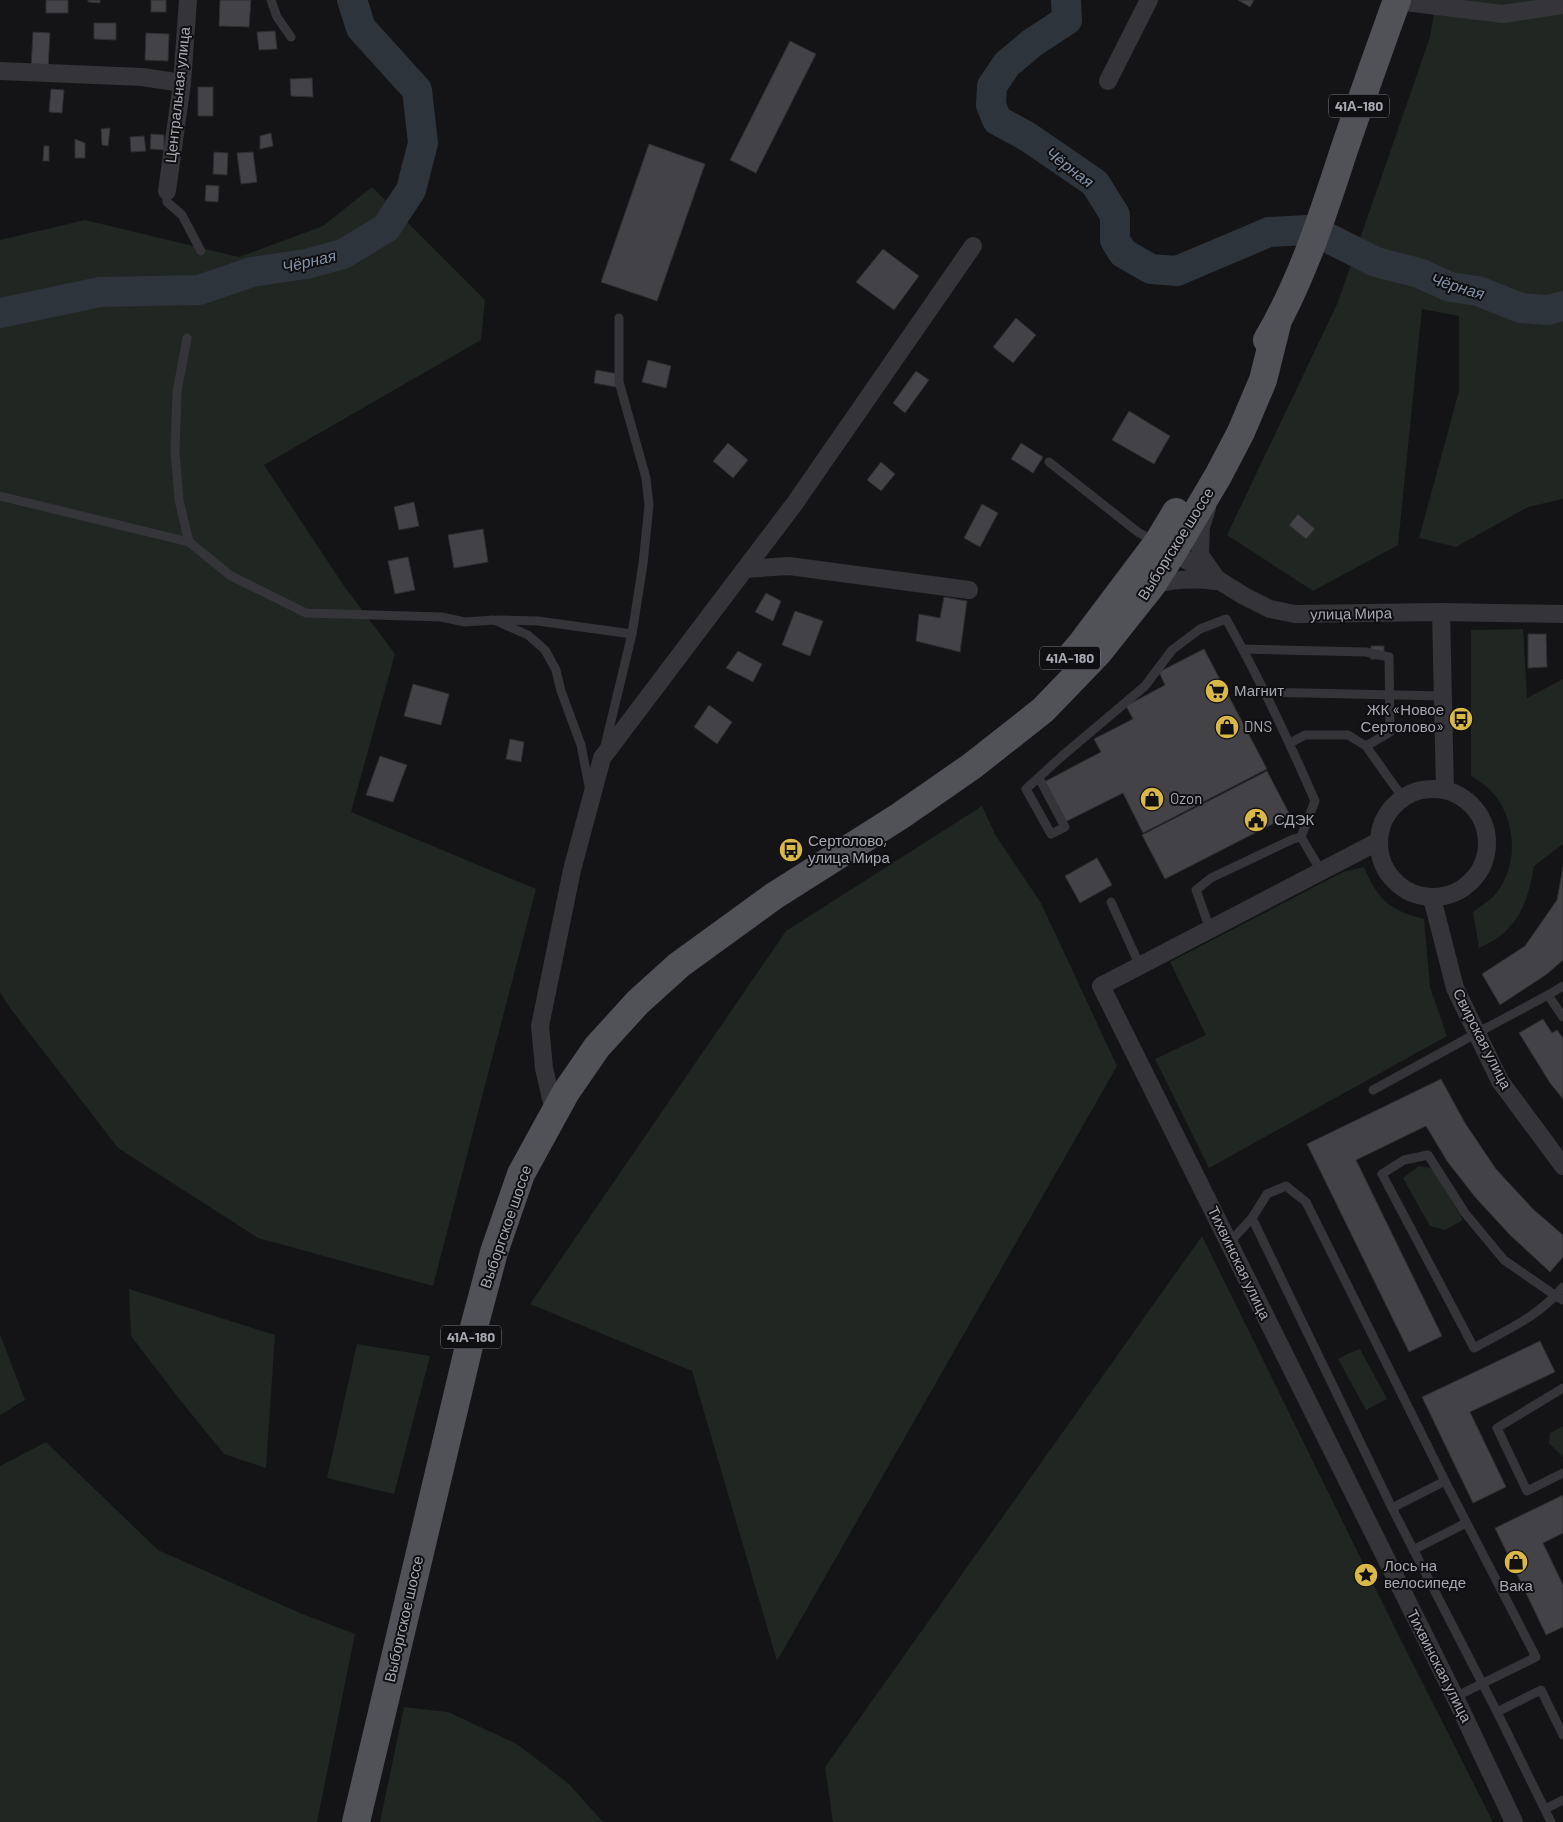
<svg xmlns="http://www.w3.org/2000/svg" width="1563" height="1822" font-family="Barlow,sans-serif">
<rect width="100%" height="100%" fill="#141315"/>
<g fill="#202621">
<polygon points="1436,0 1563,0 1563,499 1528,507 1456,547 1419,538 1459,391 1459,316 1422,309 1398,545 1313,591 1227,535 1338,302 1430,37"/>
<polygon points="372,187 485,300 481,340 264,465 344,586 395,654 351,812 536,889 433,1286 258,1238 118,1148 10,1008 0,992 0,240 85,220 239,257 323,226"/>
<path d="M1523 629 1527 698 1563 679V844L1534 866C1530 892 1522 920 1500 936 1494 941 1486 944 1479 948L1473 912C1479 907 1486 903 1492 898 1520 869 1518 817 1489 789 1484 784 1477 780 1471 776V630Z"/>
<polygon points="982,806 996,836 1041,903 1117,1066 777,1661 692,1371 530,1304 786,931"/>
<path d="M1364 867C1378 900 1389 910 1424 919L1430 987 1447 1036 1209 1168 1155 1059 1206 1035 1170 962 1343 872Z"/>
<polygon points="1419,1166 1432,1168 1463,1220 1445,1230 1430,1226 1403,1178"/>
<polygon points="1202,1236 1400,1638 1493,1822 833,1822 825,1767"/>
<polygon points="129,1289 275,1335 266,1468 224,1454 180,1400 131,1336"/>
<polygon points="0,1334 25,1400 0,1415"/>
<polygon points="357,1344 430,1356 394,1494 327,1478"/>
<polygon points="1360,1349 1387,1399 1366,1410 1338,1359 1350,1353"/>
<polygon points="1563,1426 1563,1457 1549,1443 1550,1433"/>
<polygon points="46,1442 158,1550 300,1613 355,1634 317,1822 0,1822 0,1466"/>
<polygon points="404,1707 448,1712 517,1744 569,1784 603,1822 380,1822"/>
</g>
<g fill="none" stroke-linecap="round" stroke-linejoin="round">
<g stroke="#2e343c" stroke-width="30">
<polyline points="1066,0 1067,20 1032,43 1007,64 992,86 991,105 997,120 1028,137 1095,183 1115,215 1115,240 1123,253 1151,269 1177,271 1269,232 1307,230"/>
<polyline points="1328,238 1376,262 1419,273 1450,287 1478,291 1521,308 1548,310 1563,306"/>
<polyline points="0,313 100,292 199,290 252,272 306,264 343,254 386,228 411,190 423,143 417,90 361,28 352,0"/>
</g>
</g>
<g fill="#434347" stroke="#2e2e30">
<rect x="46" y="0" width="22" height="13"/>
<polygon points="88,0 100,0 100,3 88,2"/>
<rect x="151" y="0" width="15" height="12"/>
<polygon points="220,0 251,0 249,27 219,26"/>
<polygon points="1238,0 1254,0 1250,7"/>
<polygon points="94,23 116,23 116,40 94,39"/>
<polygon points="275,31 277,49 259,50 257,32"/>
<polygon points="33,32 50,33 48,69 31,68"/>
<polygon points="146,33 169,34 168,61 145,60"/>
<polygon points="790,41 816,54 756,173 730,160"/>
<polygon points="312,78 313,97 291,96 290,79"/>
<rect x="198" y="87" width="15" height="29"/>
<polygon points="51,89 64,90 62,113 49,112"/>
<polygon points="110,128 108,146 102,145 101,129"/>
<polygon points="271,133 273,146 260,149 260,136"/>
<polygon points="151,134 164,135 164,150 150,149"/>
<polygon points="144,136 146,151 131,152 130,137"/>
<polygon points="75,139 85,143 85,158 75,158"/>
<polygon points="649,144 705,164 657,301 601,282"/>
<polygon points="44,146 49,146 49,161 43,161"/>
<polygon points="214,152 228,153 227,175 213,174"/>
<polygon points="253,152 257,182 241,184 237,153"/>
<polygon points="206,185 219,186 218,202 205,201"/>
<polygon points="883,249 919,276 894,310 856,282"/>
<polygon points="1016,318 1036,335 1013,363 993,347"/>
<polygon points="648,360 671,366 666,388 642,382"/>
<polygon points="596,370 618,374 616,387 594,383"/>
<polygon points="916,371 929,380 905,413 893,403"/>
<polygon points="1129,411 1170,436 1154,464 1112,440"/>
<polygon points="728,443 748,460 733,478 713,461"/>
<polygon points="1021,443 1043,457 1033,473 1011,459"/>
<polygon points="881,462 895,474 881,491 867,480"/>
<polygon points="414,502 419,526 399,530 394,507"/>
<polygon points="982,504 998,513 980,547 964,538"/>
<polygon points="1298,514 1315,529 1306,539 1289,525"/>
<polygon points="483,529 488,562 454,568 448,535"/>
<polygon points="408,557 415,590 395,594 388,561"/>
<polygon points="766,593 781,601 773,621 755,612"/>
<polygon points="944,597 967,601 960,652 916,641 919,614 940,618"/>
<polygon points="795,611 823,621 810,656 782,645"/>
<polygon points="1528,634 1546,634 1547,667 1528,668"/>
<rect x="1371" y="646" width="13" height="13"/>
<polygon points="1204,649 1267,769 1143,833 1123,793 1065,822 1044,782 1101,752 1094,739 1133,719 1126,706 1165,685 1159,672"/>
<polygon points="738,651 762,664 753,682 726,668"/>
<polygon points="413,684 449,694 441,725 404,716"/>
<polygon points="709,705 732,722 717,744 694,727"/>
<polygon points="510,739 524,742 521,762 506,759"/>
<polygon points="380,756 407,765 393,802 366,795"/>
<polygon points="1267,771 1290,815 1165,879 1142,835"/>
<polygon points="1097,858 1112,885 1080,903 1065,876"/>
<polygon points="1563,867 1563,960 1547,974 1500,1005 1482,974 1525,946 1557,900"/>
<polygon points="1543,1019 1552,1033 1557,1030 1563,1038 1563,1099 1550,1083 1519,1033"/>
<polygon points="1441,1079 1465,1123 1496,1169 1533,1209 1563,1235 1563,1257 1550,1272 1510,1235 1475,1197 1447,1161 1426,1126 1356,1160 1442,1336 1409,1352 1307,1144"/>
<polygon points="1540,1341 1555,1372 1470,1412 1506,1487 1473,1503 1422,1397"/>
<polygon points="1563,1495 1563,1533 1543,1543 1563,1585 1563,1627 1546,1635 1495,1528"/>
</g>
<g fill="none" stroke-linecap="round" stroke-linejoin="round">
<g stroke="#353539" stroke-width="9">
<polyline points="271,0 277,17 291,37"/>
<polyline points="167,191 167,202 182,215 201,251"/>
<polyline points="187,338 177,392 175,451 179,500 189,542"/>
<polyline points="1049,462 1139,533 1156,541"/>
<polyline points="0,496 189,542 231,576 306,613 441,617 465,622 494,620 528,635 545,650 556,670 561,691 581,745 590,791"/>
<polyline points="498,620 538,621 632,634"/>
<polyline points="1243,649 1366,652 1389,657 1390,732 1366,746"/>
<polyline points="1264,692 1443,696"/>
<polyline points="1290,743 1305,735 1348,735 1366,746 1403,798"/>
<polyline points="605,746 632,634 643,564 649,505 646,478 619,382 619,318"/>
<path d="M1039 778 1065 827 1051 834 1026 789 1061 757 1145 686 1172 650 1200 629 1226 619C1259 677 1288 739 1315 801L1301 837"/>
<polyline points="1111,902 1140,966"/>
<polyline points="1210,929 1196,890 1211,878 1293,839 1301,837 1321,871"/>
<polyline points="1563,986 1548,995 1563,1017"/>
<polyline points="1477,1033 1548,995"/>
<polyline points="1373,1090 1477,1033"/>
<polyline points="1252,1218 1392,1508 1497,1712 1551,1822"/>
<polyline points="1229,1243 1252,1218 1267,1194 1286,1186 1306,1202 1445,1481 1392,1508"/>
<path d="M1563 1287C1538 1317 1508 1329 1474 1348L1382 1174 1404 1160 1428 1155 1465 1213 1504 1260 1556 1296 1563 1300"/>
<polyline points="1563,1388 1497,1428 1527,1491 1563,1473"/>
<polyline points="1445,1481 1536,1657 1455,1697"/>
<polyline points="1413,1550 1466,1523"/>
<polyline points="1497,1712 1541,1690 1563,1735"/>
<polyline points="1545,1809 1563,1800"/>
</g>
<g stroke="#353539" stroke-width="18">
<polyline points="1397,1 1503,14 1563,5"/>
<polyline points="0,71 142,77 182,83"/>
<polyline points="1108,81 1149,0"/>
<polyline points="167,191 182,83 188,0"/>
<polyline points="1207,508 1201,527 1200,555 1214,575"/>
<polyline points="1164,546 1244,596 1270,609 1295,614 1441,612 1563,614"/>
<polyline points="745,569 789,566 969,590"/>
<path d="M1152 585C1174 579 1193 578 1215 581"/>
<polyline points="1441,612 1445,790"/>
<circle cx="1433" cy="843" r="54"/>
<polyline points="1379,841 1101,986 1455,1697 1514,1822"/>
<polyline points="1432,898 1455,988 1500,1081 1563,1166"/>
<polyline points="554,1112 544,1068 540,1026 572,870 602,758 795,503 973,246"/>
</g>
<g stroke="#515258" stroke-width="28">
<path d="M1267 340C1302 281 1323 214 1344 150 1361 100 1379 50 1397 0"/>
<polyline points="1070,657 1082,643 1158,542 1176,512"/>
<polyline points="356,1822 469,1346 494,1252 521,1174 566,1092 597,1047 638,1002 679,965 774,896 900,816 972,766 1043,710 1098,653 1152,585 1173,552 1218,476 1241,432 1263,380 1277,324"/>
</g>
</g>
<defs>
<g id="supermarket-disc" transform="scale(1.25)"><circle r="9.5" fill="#dab847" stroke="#0f0e10"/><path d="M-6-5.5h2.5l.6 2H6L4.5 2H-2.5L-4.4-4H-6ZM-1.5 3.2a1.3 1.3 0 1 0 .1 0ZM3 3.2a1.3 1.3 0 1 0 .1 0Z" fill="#111"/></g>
<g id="bus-disc" transform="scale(1.25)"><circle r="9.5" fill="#dab847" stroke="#0f0e10"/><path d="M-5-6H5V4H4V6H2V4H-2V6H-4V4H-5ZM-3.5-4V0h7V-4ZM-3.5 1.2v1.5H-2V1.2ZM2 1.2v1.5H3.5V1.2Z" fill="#111"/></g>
<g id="shop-disc" transform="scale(1.25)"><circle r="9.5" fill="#dab847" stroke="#0f0e10"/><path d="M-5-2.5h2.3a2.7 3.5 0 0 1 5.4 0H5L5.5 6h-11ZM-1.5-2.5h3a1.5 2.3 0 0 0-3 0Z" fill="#111"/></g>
<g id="civic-disc" transform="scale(1.25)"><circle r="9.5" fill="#dab847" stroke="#0f0e10"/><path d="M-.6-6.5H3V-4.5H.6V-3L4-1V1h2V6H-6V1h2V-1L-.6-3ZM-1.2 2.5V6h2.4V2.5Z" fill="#111"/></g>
<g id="sight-disc" transform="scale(1.25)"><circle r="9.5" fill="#dab847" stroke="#0f0e10"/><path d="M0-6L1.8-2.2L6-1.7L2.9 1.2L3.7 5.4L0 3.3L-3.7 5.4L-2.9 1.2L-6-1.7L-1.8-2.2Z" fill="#111"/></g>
</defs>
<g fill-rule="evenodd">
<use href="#supermarket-disc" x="1217" y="691"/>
<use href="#bus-disc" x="1461" y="719"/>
<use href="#shop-disc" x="1227" y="727"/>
<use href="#shop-disc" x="1152" y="799"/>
<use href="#civic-disc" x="1256" y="820"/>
<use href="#bus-disc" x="791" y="850"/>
<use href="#shop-disc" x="1516" y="1562"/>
<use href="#sight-disc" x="1366" y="1575"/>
</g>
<g text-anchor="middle" stroke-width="4" stroke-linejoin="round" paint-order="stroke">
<g fill="#0f0e10" stroke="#797a82" stroke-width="1">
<rect x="1329" y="94.5" width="60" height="23" rx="4"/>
<rect x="1040" y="646.5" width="60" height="23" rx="4"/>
<rect x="441" y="1325.5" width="60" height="23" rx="4"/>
</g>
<g font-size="14" font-weight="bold" fill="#a7a9b3">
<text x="1359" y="111">41А-180</text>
<text x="1070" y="663">41А-180</text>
<text x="471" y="1342">41А-180</text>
</g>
<g font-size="15" fill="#a7a9b3" stroke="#0f0e10">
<text transform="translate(178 95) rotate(-84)" y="5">Центральная улица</text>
<text transform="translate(1176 544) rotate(-58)" y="5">Выборгское шоссе</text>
<text transform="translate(1351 614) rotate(-1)" y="5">улица Мира</text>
<text transform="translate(1482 1039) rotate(63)" y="5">Свирская улица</text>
<text transform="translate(506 1227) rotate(-71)" y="5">Выборгское шоссе</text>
<text transform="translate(1239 1263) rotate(64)" y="5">Тихвинская улица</text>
<text transform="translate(404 1619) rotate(-77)" y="5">Выборгское шоссе</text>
<text transform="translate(1439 1666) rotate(63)" y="5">Тихвинская улица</text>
</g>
<g font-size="15" fill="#a7a9b3" stroke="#0f0e10" text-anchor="start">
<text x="1234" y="696">Магнит</text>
<text x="1444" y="715" text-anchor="end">ЖК «Новое<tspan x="1444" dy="17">Сертолово»</tspan></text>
<text x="1244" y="732">DNS</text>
<text x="1170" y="804">Ozon</text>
<text x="1274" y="825">СДЭК</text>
<text x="808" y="846">Сертолово,<tspan x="808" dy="17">улица Мира</tspan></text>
<text x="1384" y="1571">Лось на<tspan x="1384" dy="17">велосипеде</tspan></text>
<text x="1516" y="1591" text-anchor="middle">Вака</text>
</g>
<g font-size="16" font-style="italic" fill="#8293aa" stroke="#0f0e10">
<text transform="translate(1070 167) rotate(37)" y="6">Чёрная</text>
<text transform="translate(309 261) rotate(-13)" y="6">Чёрная</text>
<text transform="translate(1458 286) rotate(17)" y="6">Чёрная</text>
</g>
</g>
</svg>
